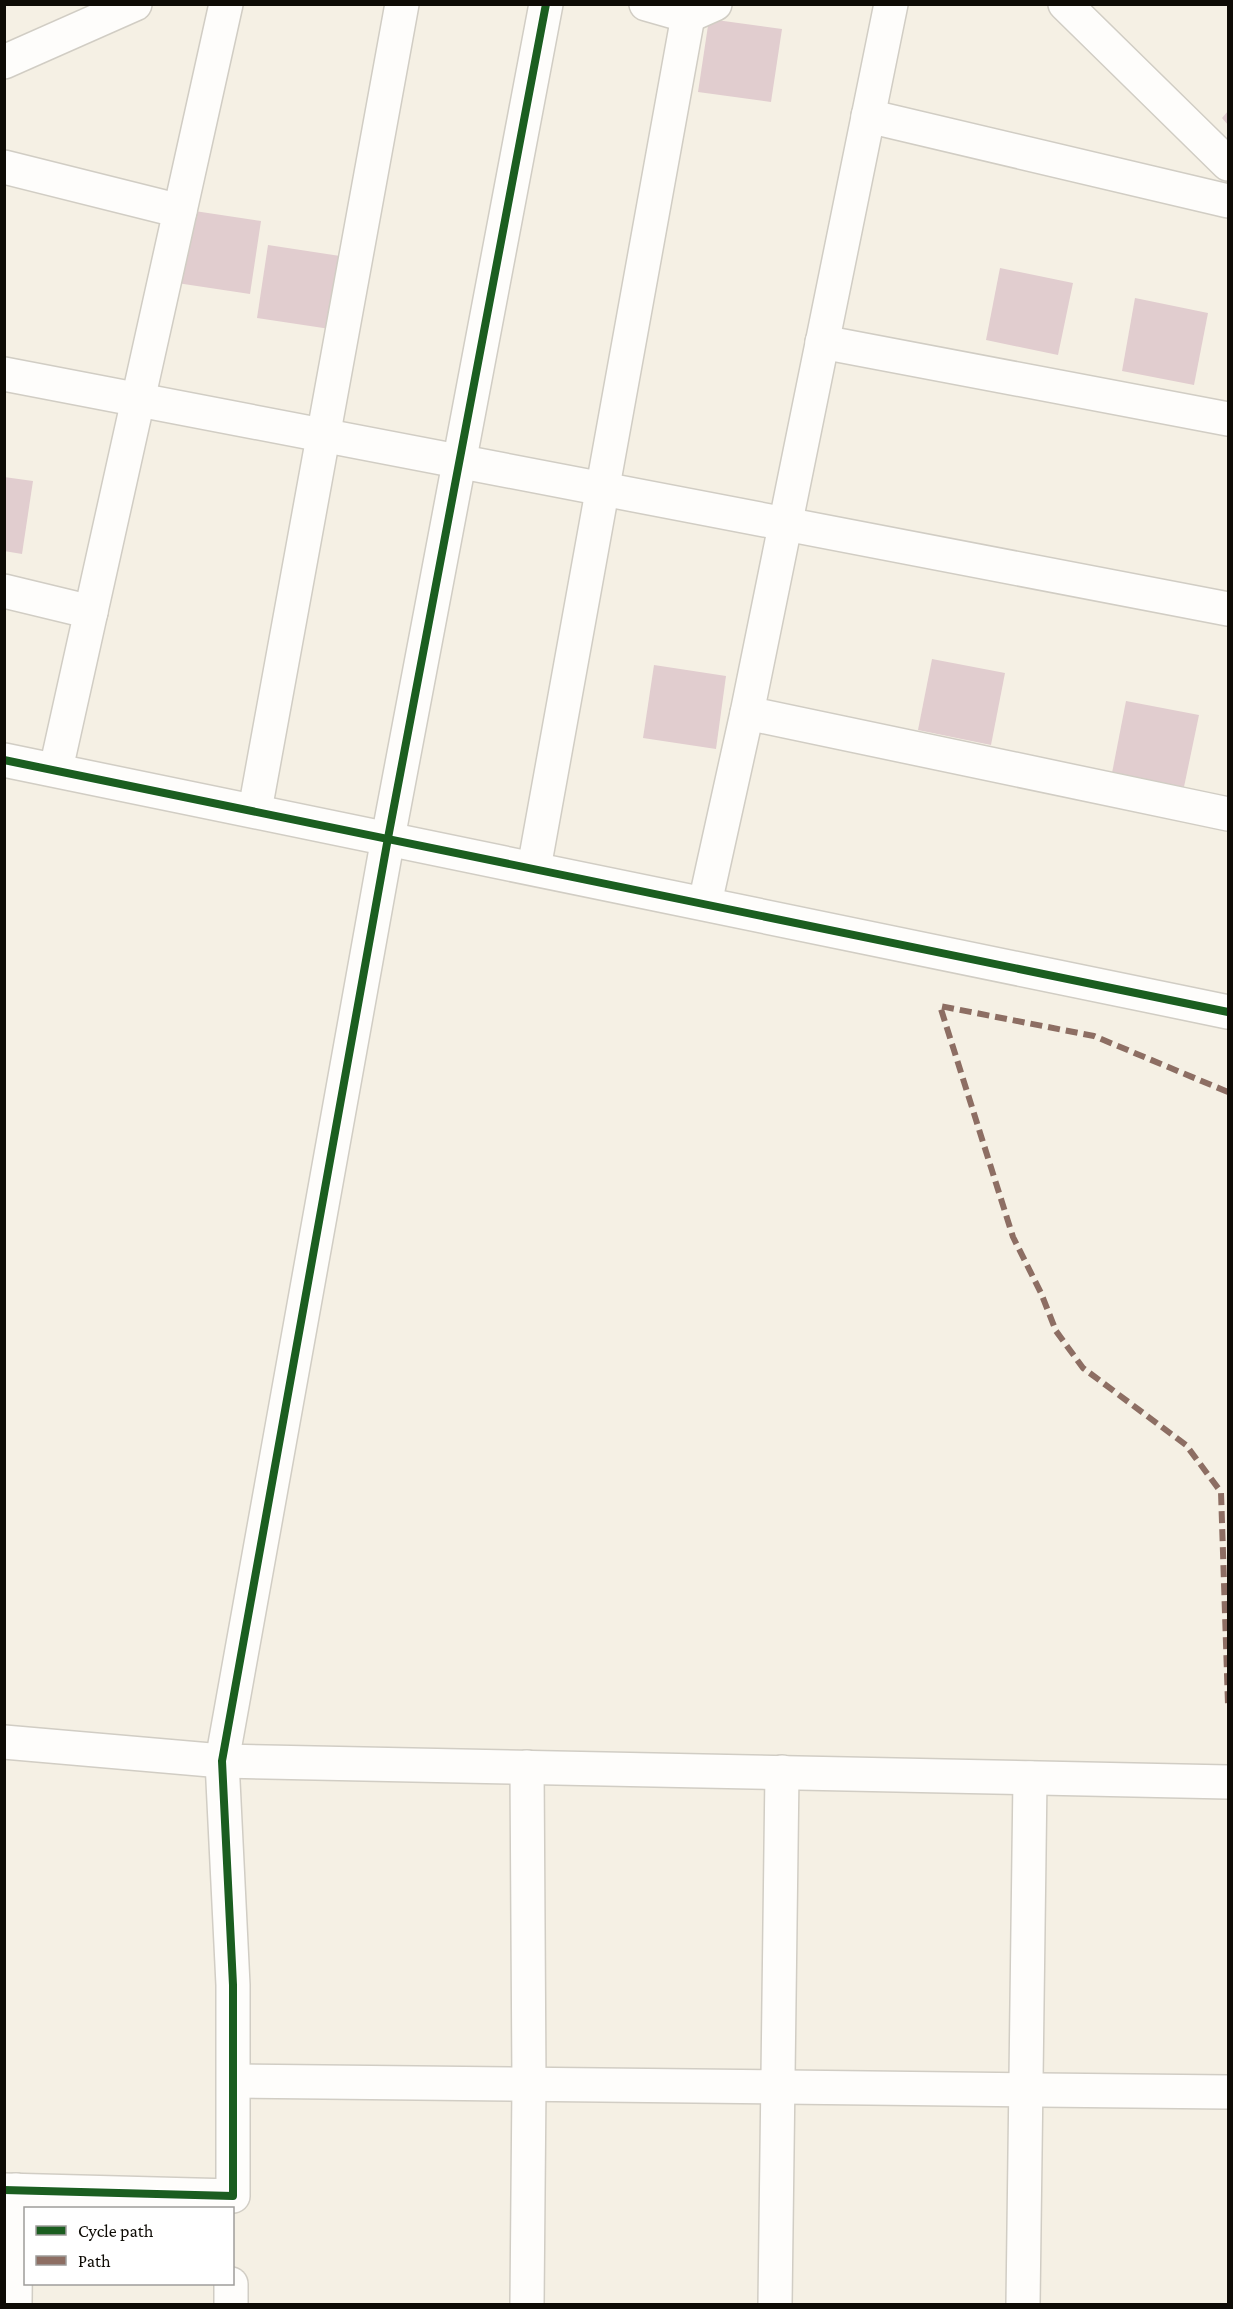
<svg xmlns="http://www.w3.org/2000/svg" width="1233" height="2309" font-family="'Crimson Pro',serif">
<rect width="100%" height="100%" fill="#f5f0e4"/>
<g fill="#e1cdcf">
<polygon points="709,19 782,29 771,102 698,92"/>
<polygon points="1228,111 1228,125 1222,118"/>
<polygon points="188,210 261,221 250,294 177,283"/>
<polygon points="268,245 340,256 330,329 257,318"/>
<polygon points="1000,268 1073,283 1058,355 986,340"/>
<polygon points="1135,298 1208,313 1194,385 1122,371"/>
<polygon points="4,477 33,481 22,554 4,551"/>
<polygon points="932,659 1005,673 991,745 918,730"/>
<polygon points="654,665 726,676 716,749 643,738"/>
<polygon points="1126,701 1199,715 1184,787 1112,773"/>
</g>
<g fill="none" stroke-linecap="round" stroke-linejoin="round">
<g stroke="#d1cdc4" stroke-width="36">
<g id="minor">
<polyline points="646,4 688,16 715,4"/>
<polyline points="891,4 747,713 1228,814"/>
<polyline points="1065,4 1228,164"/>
<polyline points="4,62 135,4"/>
<polyline points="868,116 1228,201"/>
<polyline points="4,167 180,211"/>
<polyline points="822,342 1228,419"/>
<polyline points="4,374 1228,609"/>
<polyline points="4,591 91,612"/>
<polyline points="4,760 1228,1012"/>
<polyline points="56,769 226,4"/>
<polyline points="255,810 402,4"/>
<polyline points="534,868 688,16"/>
<polyline points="705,903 747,713"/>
<polyline points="4,1742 222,1761 1228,1782"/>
<polyline points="234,2081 1228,2092"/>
<polyline points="4,2190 233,2196 233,1985 222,1761 388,838 546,4"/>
<polyline points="15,2304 16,2190"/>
<polyline points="231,2304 231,2284"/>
<polyline points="527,2304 529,2084 527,1767"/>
<polyline points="775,2304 782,1772"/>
<polyline points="1023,2304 1030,1778"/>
</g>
</g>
<use href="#minor" stroke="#fefdfb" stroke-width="33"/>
<polyline stroke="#8d6e63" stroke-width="6" stroke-dasharray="12 6" stroke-linecap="butt" points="1228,1092 1094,1036 940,1006 1013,1237 1041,1293 1056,1331 1083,1368 1186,1445 1221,1492 1228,1704"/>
<g stroke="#fff" stroke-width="11">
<g id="cycleway">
<polyline points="4,760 1228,1012"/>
<polyline points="4,2190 233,2196 233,1985 222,1761 388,838 546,4"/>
</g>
</g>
<use href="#cycleway" stroke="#1b5e20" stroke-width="8"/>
</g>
<rect width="1233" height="2309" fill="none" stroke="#0e0b05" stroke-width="12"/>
<rect x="24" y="2207" width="210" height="78" fill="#ffffff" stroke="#9f9d9b" stroke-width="1.5"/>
<rect x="36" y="2226" width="30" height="9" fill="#1b5e20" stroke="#9f9d9b" stroke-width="1.5"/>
<text x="78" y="2237" font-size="18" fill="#0e0b05">Cycle path</text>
<rect x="36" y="2256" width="30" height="9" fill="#8d6e63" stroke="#9f9d9b" stroke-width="1.5"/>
<text x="78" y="2267" font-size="18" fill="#0e0b05">Path</text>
</svg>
